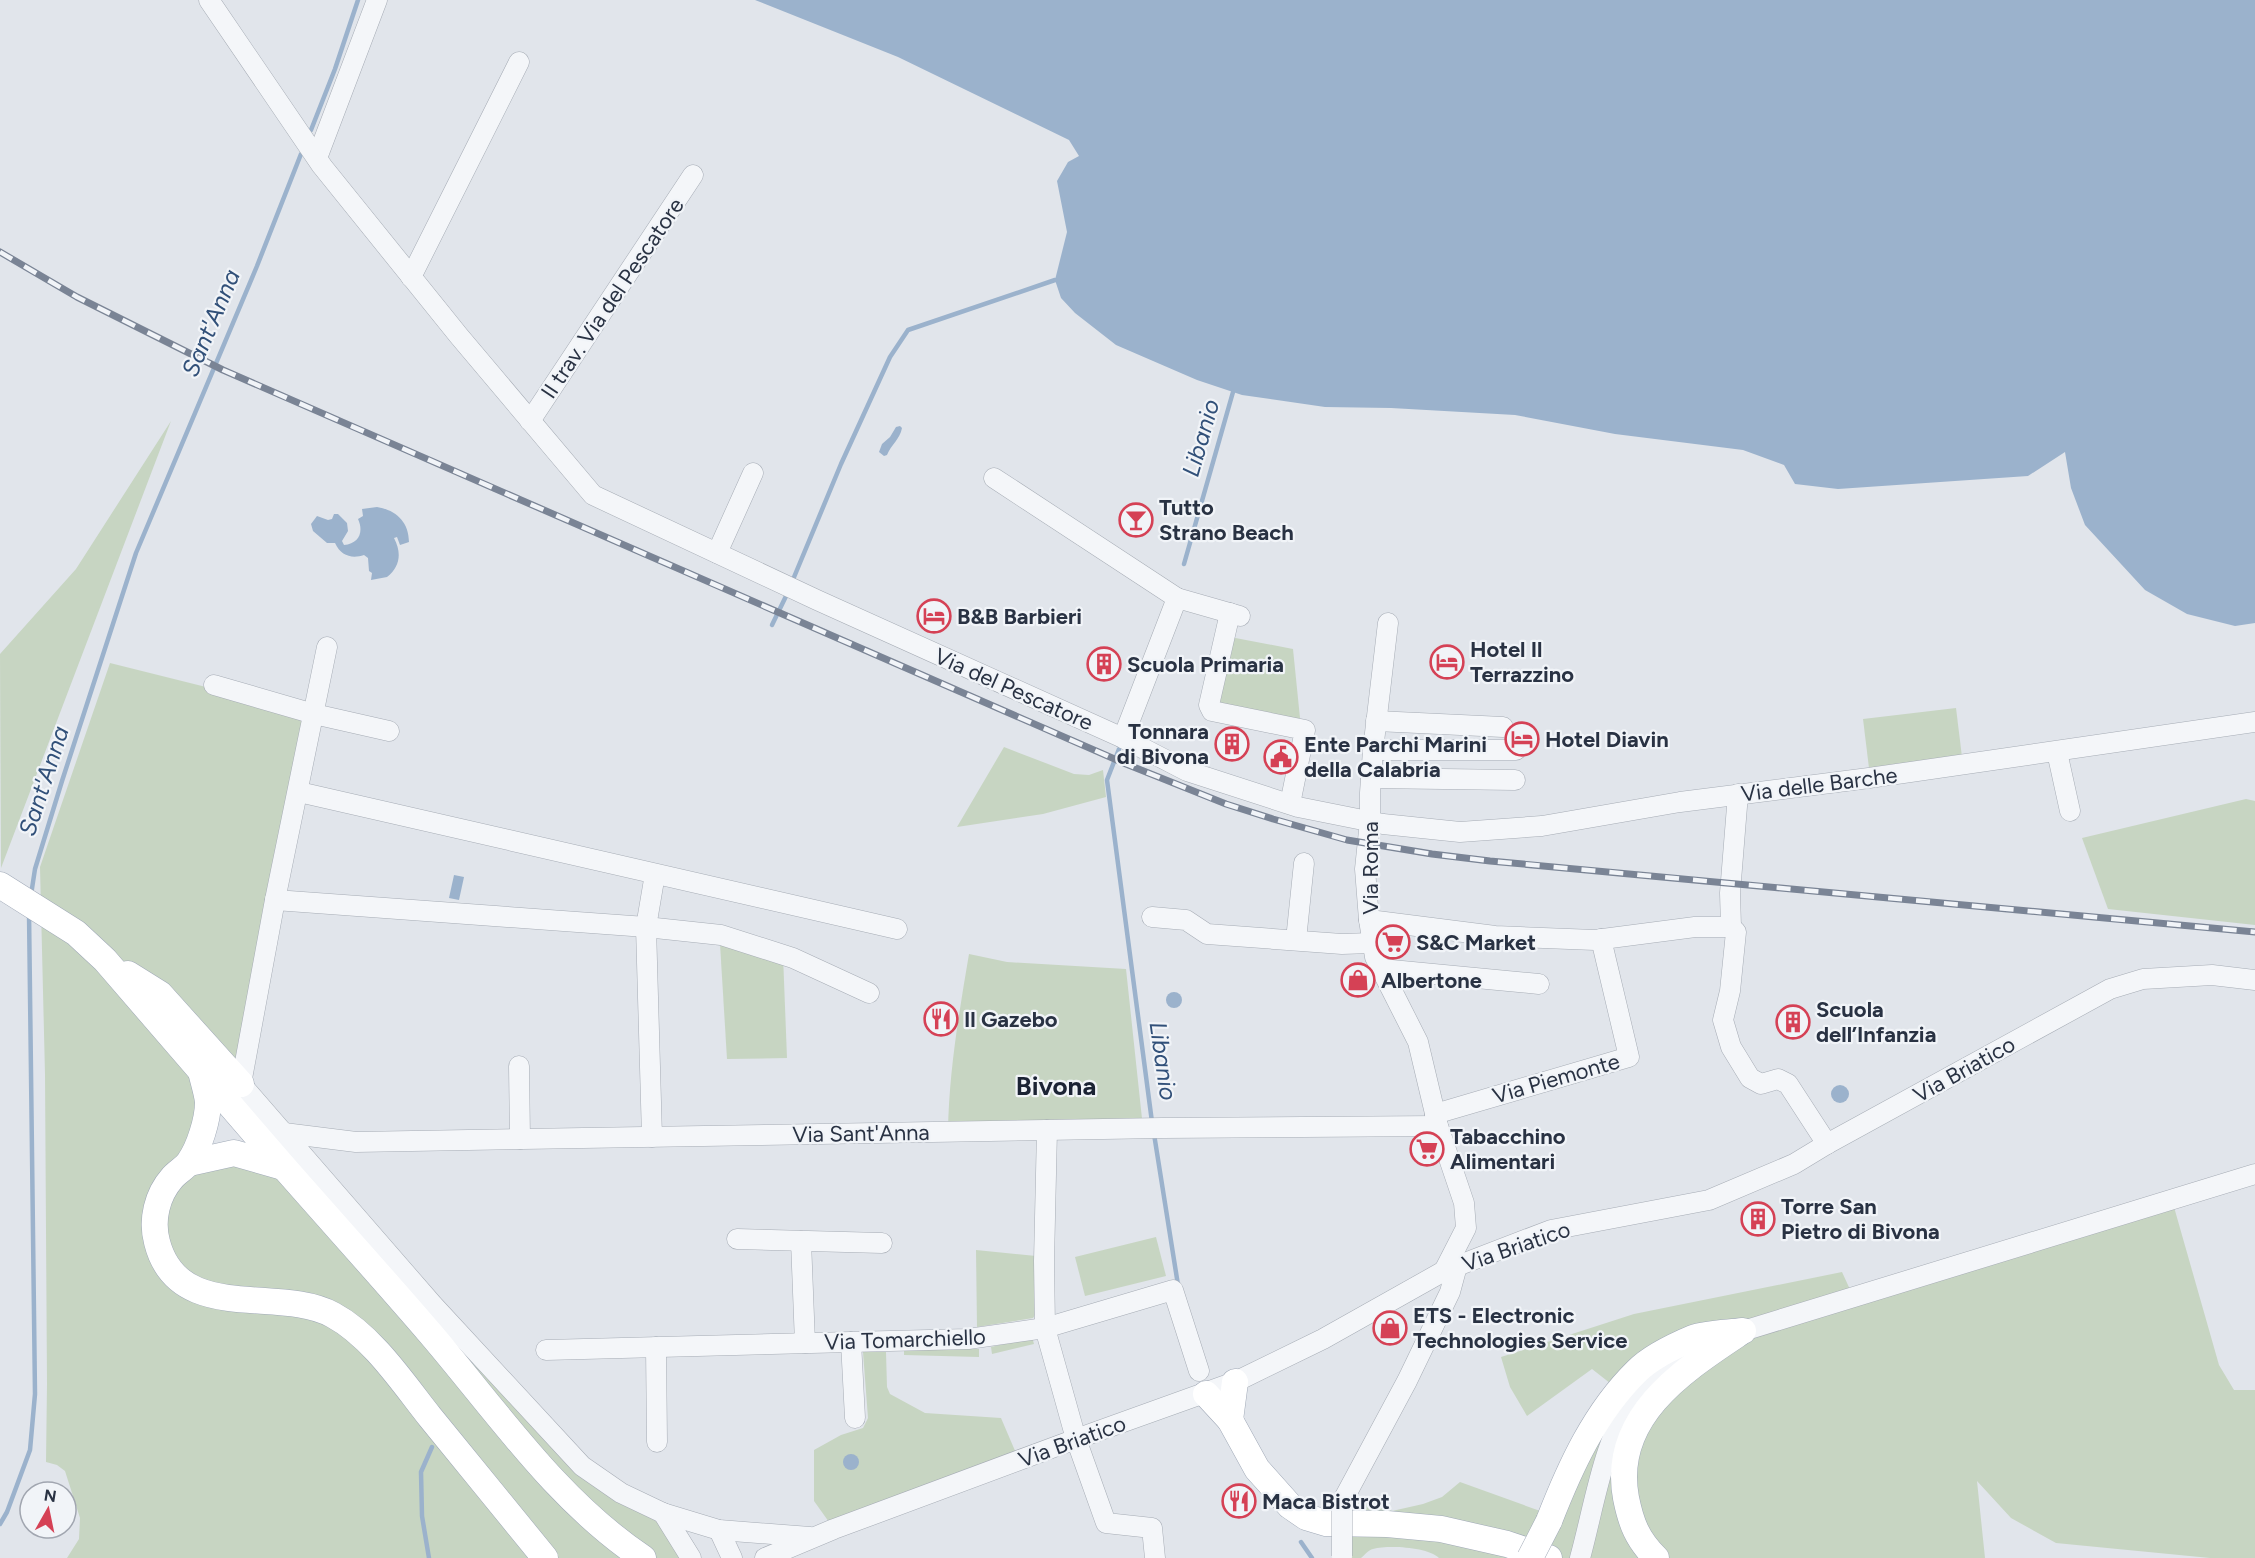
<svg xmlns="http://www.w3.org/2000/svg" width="2255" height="1558" font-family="Figtree,sans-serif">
<rect width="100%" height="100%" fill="#e1e5eb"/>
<g fill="#c7d5c2">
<polygon points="171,421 1,868 0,654 76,569"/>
<polygon points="1225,636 1293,649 1301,728 1212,711"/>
<polygon points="110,663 314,714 241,1084 201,1069 194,1149 283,1167 582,1466 663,1513 691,1558 67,1558 79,1539 80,1518 65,1471 57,1465 46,1462 47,1384 45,1074 40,867"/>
<polygon points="1956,708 1962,757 1869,768 1863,719"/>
<polygon points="1004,747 1074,774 1089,775 1103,770 1106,797 1043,814 957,827"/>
<polygon points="2246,799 2255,801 2255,925 2108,909 2082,838"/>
<polygon points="720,944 783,955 787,1058 727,1059"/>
<path d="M969 954 1007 962 1126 969 1143 1128 948 1132C949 1071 959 1013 969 954Z"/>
<path d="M2172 1200 2219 1365 2234 1390H2255V1558H2210L2056 1543 2011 1518 1977 1481 1985 1558H1439C1427 1547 1389 1545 1373 1549 1368 1550 1365 1555 1361 1558H1341L1350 1487 1363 1502 1392 1511 1423 1504 1442 1497 1460 1482 1543 1512 1615 1387 1592 1369 1527 1416 1510 1387 1501 1357 1634 1314 1842 1272 1853 1296Z"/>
<polygon points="1156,1237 1166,1276 1085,1296 1075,1257"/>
<polygon points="976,1250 1036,1256 1037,1312 1033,1318 977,1327"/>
<polygon points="1032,1337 1034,1344 992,1354 991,1347"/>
<polygon points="904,1347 979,1349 979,1357 904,1355"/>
<polygon points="863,1352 886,1352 887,1387 890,1394 925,1413 1001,1418 1019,1460 834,1529 814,1501 814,1450 841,1435 863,1428 868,1418"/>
</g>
<g fill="#9bb2cc">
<polygon points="755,0 2255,0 2255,623 2235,626 2187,614 2145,590 2085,525 2071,488 2065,452 2028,476 1838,489 1795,484 1784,465 1743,450 1615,434 1515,415 1391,408 1325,407 1242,395 1197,380 1116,345 1075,313 1061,298 1055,280 1067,232 1057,181 1068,162 1079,156 1069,140 898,57"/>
<path d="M900 426 902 428C900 439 891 445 887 455L884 456 879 452 882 444 890 437 896 427Z"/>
<path d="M377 507C396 510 409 522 409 542L400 545 397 537 394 538C402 553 400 567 387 577L371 580 372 573 369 571 368 558 364 555C352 559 341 556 335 543H327L313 531 311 524 317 516 328 520 332 519 334 514H338L347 523 348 531 342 541 344 545C359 544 364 532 358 519L363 516 362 509Z"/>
<polygon points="454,875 464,877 459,900 449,898"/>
<circle cx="1174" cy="1000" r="8"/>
<circle cx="1840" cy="1094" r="9"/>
<circle cx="851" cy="1462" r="8"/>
</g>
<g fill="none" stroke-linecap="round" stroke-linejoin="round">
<g stroke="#9bb2cc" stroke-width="4.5">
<polyline points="311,130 335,69 358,0"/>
<polyline points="1184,564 1233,392"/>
<polyline points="792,582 841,464 890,357 908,330 1055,280"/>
<polyline points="772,625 788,592"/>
<polyline points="1119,749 1107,780 1152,1122"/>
<polyline points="31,895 35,869 62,781 136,553 257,266 301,154"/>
<polyline points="1154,1134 1178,1285"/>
<polyline points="0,1524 7,1512 30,1450 35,1394 29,912"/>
<polyline points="1301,1542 1312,1558"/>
<polyline points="429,1558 422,1516 421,1472 432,1447"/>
</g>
<g stroke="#a6acb5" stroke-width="21">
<g id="minor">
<polyline points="209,0 322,166 459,336 593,495 817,600 1123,738 1187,771 1298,807 1383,824 1460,832 1542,826 1680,802 1869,778 2255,722"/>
<polyline points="317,158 377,0"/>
<polyline points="411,277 519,62"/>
<polyline points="530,421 693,175"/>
<polyline points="994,478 1177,598"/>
<polyline points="717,553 753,473"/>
<polyline points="1230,613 1209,705 1212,711 1305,730 1290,804"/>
<polyline points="1388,623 1373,750 1370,793 1370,821 1365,869 1369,920 1375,957 1418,1042 1438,1126 1464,1203 1466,1228 1444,1271"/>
<polyline points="327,647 275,900 241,1084 433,1305 582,1466 621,1493 663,1513 719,1530 810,1537"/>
<polyline points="214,685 314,714 389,731"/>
<polyline points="1376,721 1503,727"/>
<polyline points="1123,738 1177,598 1240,616"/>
<polyline points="1373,750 1516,750"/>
<polyline points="2057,752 2070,811"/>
<polyline points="1371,778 1515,780"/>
<polyline points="299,792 897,929"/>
<polyline points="275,900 646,927 721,935 793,958 869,993"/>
<polyline points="1152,917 1186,920 1207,934 1342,944 1371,943"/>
<polyline points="1369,920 1495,936 1595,940 1695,927 1731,927 1736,932 1730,991 1723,1020 1731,1047 1750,1078 1761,1084 1778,1079 1788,1084 1827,1144"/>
<polyline points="1731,927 1730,893 1738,794"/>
<polyline points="1296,940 1304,863"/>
<polyline points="1381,969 1539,984"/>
<polyline points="519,1066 520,1139"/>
<polyline points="1435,1114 1629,1057 1601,939"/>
<polyline points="1047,1130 1044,1261 1045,1328 1076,1439 1106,1523 1152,1528 1155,1558"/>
<polyline points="284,1133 356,1142 1162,1128 1438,1126"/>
<polyline points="652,1137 646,927 655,874"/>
<polyline points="737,1239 882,1243"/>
<polyline points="801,1241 805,1343"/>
<polyline points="851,1342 855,1418"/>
<polyline points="656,1347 657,1442"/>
<polyline points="546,1350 968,1339 1045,1328 1173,1290 1199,1371"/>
<polyline points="1342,1502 1407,1381 1450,1292 1457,1266"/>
<polyline points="663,1513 691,1558"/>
<polyline points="719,1530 732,1558"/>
<polyline points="765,1558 834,1529 1076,1439 1235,1382 1323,1339 1444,1271 1457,1266 1551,1230 1709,1200 1794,1164 1827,1144 2110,989 2143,979 2212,975 2255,980"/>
<path d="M1580 1558C1594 1508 1604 1434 1637 1394 1648 1381 1662 1370 1676 1361 1696 1347 1720 1340 1743 1331L2255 1174"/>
</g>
</g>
<g stroke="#a0a9b7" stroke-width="27">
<g id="major">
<path d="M0 885 76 933 105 960C164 1028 223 1097 282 1165 331 1221 381 1276 429 1332 496 1410 556 1500 643 1558"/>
<polyline points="128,974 160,994 241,1084"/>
<path d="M201 1071C203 1081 207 1092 208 1102 208 1120 199 1148 189 1162 185 1168 177 1172 172 1178 157 1195 151 1220 157 1242 178 1325 278 1285 333 1315 372 1336 403 1383 430 1417 468 1464 507 1511 545 1558"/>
<polyline points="189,1163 234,1153 283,1167"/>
<polyline points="1206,1394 1230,1420 1257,1469 1290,1506 1306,1517 1326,1523 1387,1524 1441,1529 1507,1544 1549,1558"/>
<polyline points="1230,1420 1235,1382"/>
<path d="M1549 1521C1570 1467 1595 1412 1637 1371 1651 1357 1674 1346 1693 1338 1707 1333 1727 1333 1743 1331"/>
<path d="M1656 1558C1637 1539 1631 1523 1626 1498 1611 1418 1681 1372 1738 1334"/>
</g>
</g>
<use href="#minor" stroke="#f4f6f9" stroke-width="20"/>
<use href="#major" stroke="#fff" stroke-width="26"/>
<g stroke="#7a8495" stroke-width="7">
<polyline id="rail" points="0,252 77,297 223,370 1126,764 1226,804 1273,819 1347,840 1432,854 1490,861 2255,932"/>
</g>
<use href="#rail" stroke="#f1f4f8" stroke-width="4.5" stroke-dasharray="14" stroke-linecap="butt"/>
<g stroke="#a6acb5" stroke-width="21" stroke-linecap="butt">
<polyline id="minor-bridge" points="1342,1502 1342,1556"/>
</g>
<g stroke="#a0a9b7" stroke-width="27" stroke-linecap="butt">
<polyline id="major-bridge" points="1530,1558 1549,1521"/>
</g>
<use href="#minor-bridge" stroke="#f4f6f9" stroke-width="20"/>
<use href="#major-bridge" stroke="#fff" stroke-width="26"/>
</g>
<defs>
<g id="bar-ring" transform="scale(1.725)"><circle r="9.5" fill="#f1f4f8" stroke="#d54155" stroke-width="1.5"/><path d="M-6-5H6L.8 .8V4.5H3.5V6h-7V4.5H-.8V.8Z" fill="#d54155"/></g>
<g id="hotel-ring" transform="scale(1.725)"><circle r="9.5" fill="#f1f4f8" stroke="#d54155" stroke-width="1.5"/><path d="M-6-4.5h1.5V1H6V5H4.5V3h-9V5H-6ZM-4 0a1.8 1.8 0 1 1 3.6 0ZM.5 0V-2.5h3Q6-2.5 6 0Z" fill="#d54155"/></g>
<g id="building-ring" transform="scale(1.725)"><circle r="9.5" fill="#f1f4f8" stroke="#d54155" stroke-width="1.5"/><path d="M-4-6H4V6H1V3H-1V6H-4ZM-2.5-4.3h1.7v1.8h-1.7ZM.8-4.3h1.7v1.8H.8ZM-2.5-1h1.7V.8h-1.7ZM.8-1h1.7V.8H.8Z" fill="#d54155"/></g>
<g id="civic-ring" transform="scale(1.725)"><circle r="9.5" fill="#f1f4f8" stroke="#d54155" stroke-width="1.5"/><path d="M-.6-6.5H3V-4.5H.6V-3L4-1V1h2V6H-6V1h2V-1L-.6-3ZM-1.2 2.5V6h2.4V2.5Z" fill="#d54155"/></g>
<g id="supermarket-ring" transform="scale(1.725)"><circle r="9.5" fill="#f1f4f8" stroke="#d54155" stroke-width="1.5"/><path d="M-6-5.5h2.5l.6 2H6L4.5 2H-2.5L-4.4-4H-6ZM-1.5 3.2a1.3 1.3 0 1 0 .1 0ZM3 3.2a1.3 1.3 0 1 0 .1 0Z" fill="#d54155"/></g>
<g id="shop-ring" transform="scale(1.725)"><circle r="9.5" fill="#f1f4f8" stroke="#d54155" stroke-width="1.5"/><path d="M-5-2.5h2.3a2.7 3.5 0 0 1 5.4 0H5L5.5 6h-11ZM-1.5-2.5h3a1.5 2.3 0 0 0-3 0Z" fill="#d54155"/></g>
<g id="restaurant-ring" transform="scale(1.725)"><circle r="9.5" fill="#f1f4f8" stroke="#d54155" stroke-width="1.5"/><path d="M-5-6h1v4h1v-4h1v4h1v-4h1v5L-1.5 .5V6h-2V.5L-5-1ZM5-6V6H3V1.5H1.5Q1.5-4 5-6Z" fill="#d54155"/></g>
</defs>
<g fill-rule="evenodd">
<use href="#bar-ring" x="1136" y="520"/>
<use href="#hotel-ring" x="934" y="616"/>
<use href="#hotel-ring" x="1447" y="662"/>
<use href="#building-ring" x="1104" y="664"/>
<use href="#hotel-ring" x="1522" y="739"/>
<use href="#building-ring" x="1232" y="744"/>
<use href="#civic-ring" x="1281" y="757"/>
<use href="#supermarket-ring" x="1393" y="942"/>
<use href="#shop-ring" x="1358" y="980"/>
<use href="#restaurant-ring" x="941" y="1019"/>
<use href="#building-ring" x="1793" y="1022"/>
<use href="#supermarket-ring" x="1427" y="1149"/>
<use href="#building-ring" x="1758" y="1219"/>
<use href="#shop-ring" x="1390" y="1328"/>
<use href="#restaurant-ring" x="1239" y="1501"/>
</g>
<g text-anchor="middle" stroke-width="4.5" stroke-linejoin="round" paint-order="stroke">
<g font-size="22" fill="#293243" stroke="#f1f4f8">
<text transform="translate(612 298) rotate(-56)" y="8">II trav. Via del Pescatore</text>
<text transform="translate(1014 689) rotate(24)" y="8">Via del Pescatore</text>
<text transform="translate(1819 784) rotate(-7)" y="8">Via delle Barche</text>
<text transform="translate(1370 868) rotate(-90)" y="8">Via Roma</text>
<text transform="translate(1964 1069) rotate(-29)" y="8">Via Briatico</text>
<text transform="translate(1556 1078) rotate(-16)" y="8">Via Piemonte</text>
<text transform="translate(861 1133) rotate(-1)" y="8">Via Sant'Anna</text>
<text transform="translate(1516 1246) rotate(-19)" y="8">Via Briatico</text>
<text transform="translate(905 1339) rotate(-2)" y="8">Via Tomarchiello</text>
<text transform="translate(1072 1441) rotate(-20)" y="8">Via Briatico</text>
</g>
<g font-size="22" font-weight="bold" fill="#293243" stroke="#f1f4f8" text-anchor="start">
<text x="1159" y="515">Tutto<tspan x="1159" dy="25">Strano Beach</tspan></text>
<text x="957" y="624">B&amp;B Barbieri</text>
<text x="1470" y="657">Hotel Il<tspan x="1470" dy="25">Terrazzino</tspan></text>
<text x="1127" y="672">Scuola Primaria</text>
<text x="1209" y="739" text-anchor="end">Tonnara<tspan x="1209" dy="25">di Bivona</tspan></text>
<text x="1545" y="747">Hotel Diavin</text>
<text x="1304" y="752">Ente Parchi Marini<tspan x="1304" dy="25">della Calabria</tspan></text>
<text x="1416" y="950">S&amp;C Market</text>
<text x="1381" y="988">Albertone</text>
<text x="1816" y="1017">Scuola<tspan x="1816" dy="25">dell’Infanzia</tspan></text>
<text x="964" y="1027">Il Gazebo</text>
<text x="1450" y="1144">Tabacchino<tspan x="1450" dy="25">Alimentari</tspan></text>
<text x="1781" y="1214">Torre San<tspan x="1781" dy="25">Pietro di Bivona</tspan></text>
<text x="1413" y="1323">ETS - Electronic<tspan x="1413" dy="25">Technologies Service</tspan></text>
<text x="1262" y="1509">Maca Bistrot</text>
</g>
<g font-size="24" font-style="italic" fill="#315079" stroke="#f1f4f8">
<text transform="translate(211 323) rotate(-67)" y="8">Sant'Anna</text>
<text transform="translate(1201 438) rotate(-74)" y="8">Libanio</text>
<text transform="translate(44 781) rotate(-72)" y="8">Sant'Anna</text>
<text transform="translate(1163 1061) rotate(82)" y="8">Libanio</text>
</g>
<g font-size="26" font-weight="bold" fill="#1b2334" stroke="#f1f4f8">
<text x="1056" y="1095">Bivona</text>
</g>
</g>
<g transform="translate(48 1510) rotate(9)"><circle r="28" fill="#f1f4f8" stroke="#a1a6b0" stroke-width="1.5"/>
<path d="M0-4.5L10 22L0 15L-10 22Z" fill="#d54155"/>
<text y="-9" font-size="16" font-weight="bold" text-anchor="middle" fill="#293243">N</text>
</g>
</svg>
